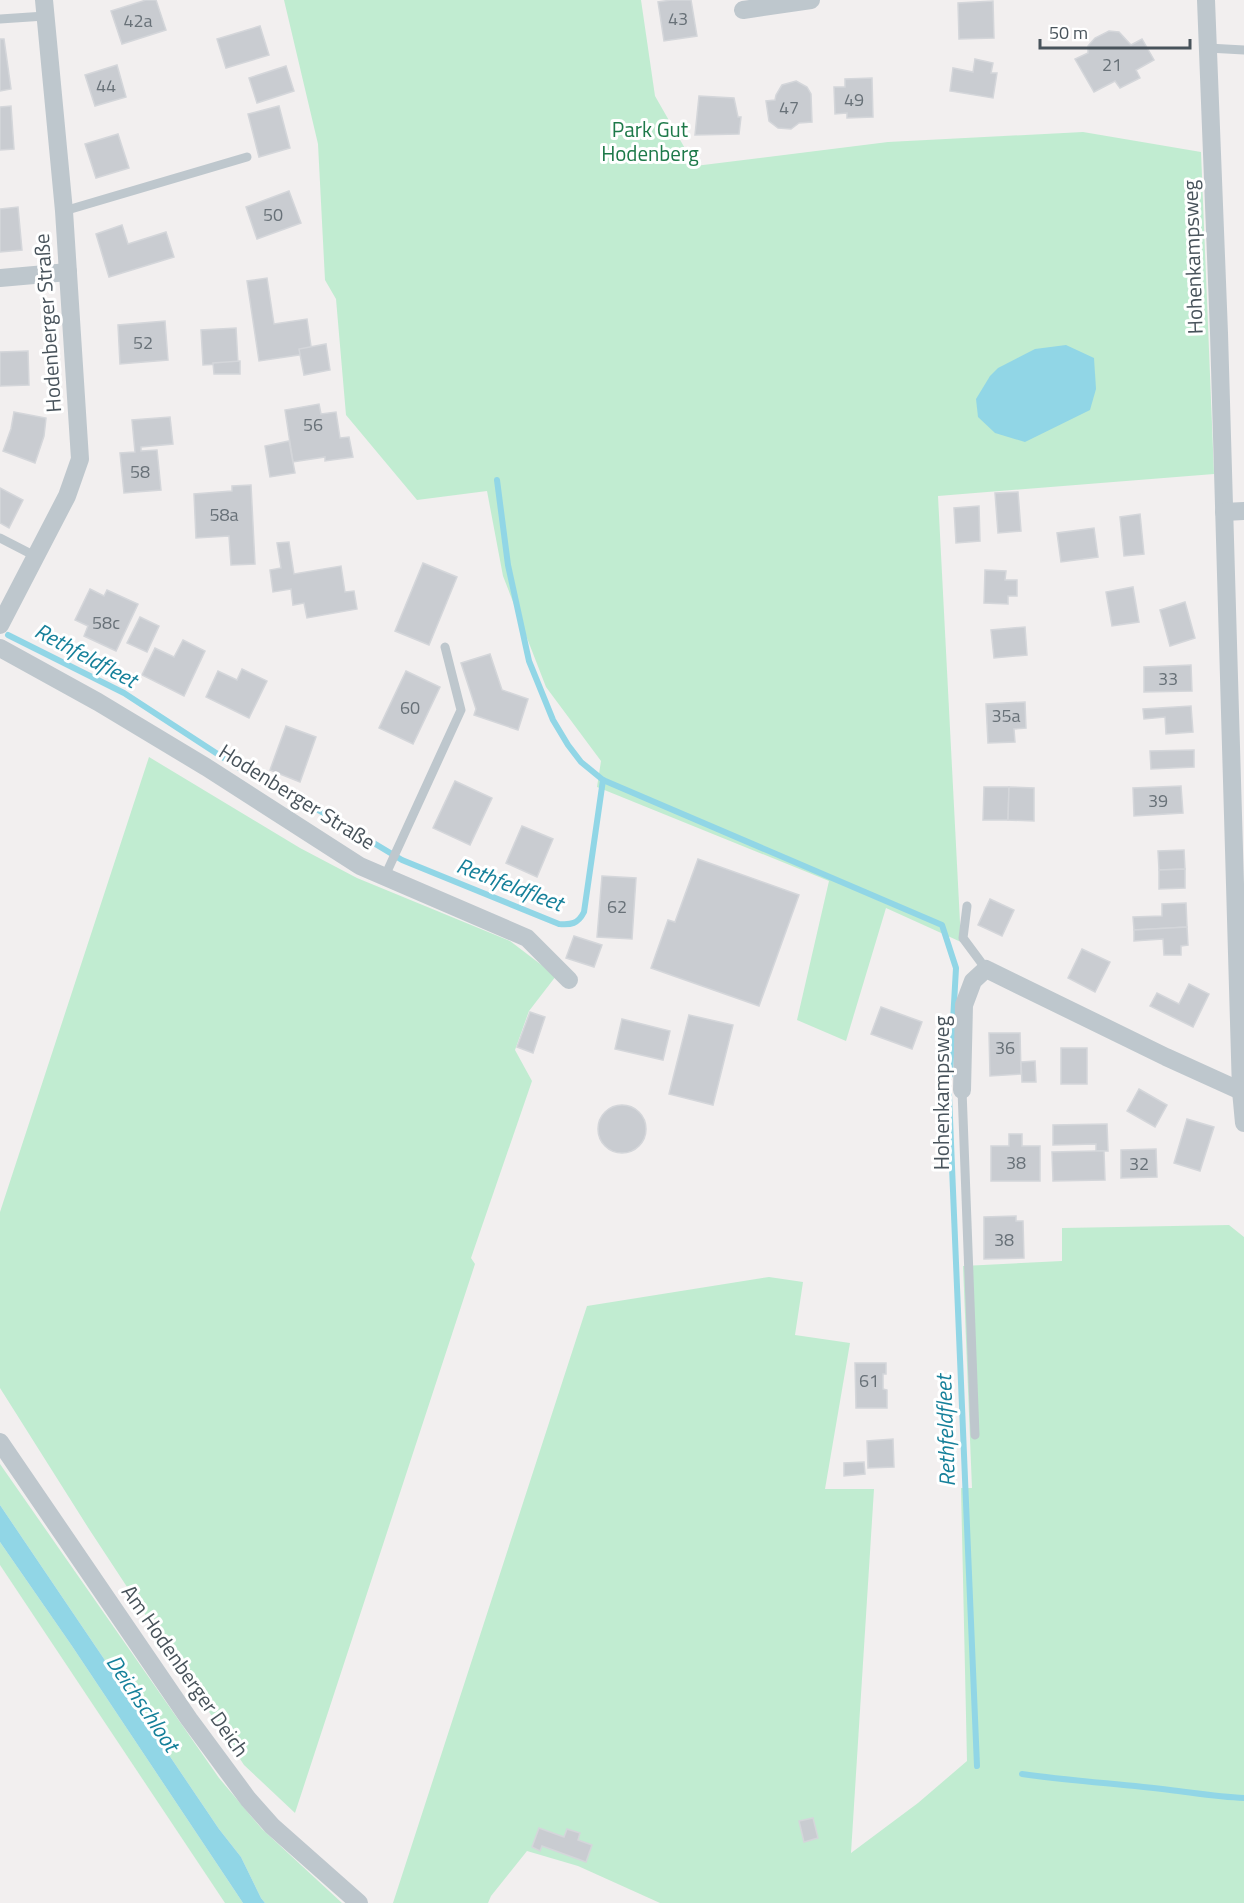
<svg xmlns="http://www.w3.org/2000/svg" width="1244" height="1903" font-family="'Titillium Web',sans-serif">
<rect width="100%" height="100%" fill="#f2efef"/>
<g fill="#c1ecd1">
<polygon points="284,0 641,0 655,96 695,166 888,142 1083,132 1201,152 1214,474 938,496 961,942 886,908 846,1041 797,1020 829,881 597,787 601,761 546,687 503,576 487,491 417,500 346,415 336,299 325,280 318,144"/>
<polygon points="149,757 300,848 357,878 510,941 556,976 529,1011 515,1050 532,1081 471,1258 475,1264 295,1813 244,1765 89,1529 0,1388 0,1212"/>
<polygon points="1229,1225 1244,1237 1244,1903 660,1903 578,1866 527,1851 491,1896 488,1903 393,1903 587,1306 769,1277 803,1282 795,1335 850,1343 825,1489 874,1489 851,1853 918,1803 967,1761 961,1488 972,1488 963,1266 1062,1261 1062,1228"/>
<polygon points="0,1464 219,1778 262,1829 342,1903 265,1903 261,1898 241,1857 219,1829 0,1505"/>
<polygon points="0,1542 72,1646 243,1903 225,1903 0,1565"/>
</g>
<g fill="#91d6e6">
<polygon points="1066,345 1094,358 1096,389 1090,410 1025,442 995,433 978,417 976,399 990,376 998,368 1035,349"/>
<polygon points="0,1505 219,1829 241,1857 261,1898 265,1903 243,1903 72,1646 0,1542"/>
</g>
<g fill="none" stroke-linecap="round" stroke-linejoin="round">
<g stroke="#91d6e6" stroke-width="6">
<polyline points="497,480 508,565 529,661 553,720 568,745 581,762 603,780 942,925 956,968 950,1075"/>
<path d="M8 635 124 693 236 766 322 812 402 860 559 924C571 925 578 924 584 912L603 780"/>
<polyline points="949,1095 977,1766"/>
<path d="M1022 1774C1071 1781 1121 1784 1170 1790 1195 1793 1219 1797 1244 1798"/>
</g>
</g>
<g fill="#c9ccd1" stroke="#d4d6da" stroke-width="1.5">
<polygon points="146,0 156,0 166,30 122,44 111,11"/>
<polygon points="671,0 691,0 697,36 664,41 658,2"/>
<polygon points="993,1 994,38 959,39 958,3"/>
<polygon points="260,26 269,55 226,68 217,39"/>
<polygon points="1109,31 1119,32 1131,45 1142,39 1154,60 1136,70 1140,78 1120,88 1115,81 1094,92 1075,59 1088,53 1088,46 1095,38"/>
<polygon points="0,39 4,39 11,89 0,91"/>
<polygon points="975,59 993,63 991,73 997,73 993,98 950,91 953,68 973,72"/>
<polygon points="117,65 126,97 95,106 85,75"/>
<polygon points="286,66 294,91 257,103 249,78"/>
<polygon points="872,78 873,117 847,118 847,113 835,114 834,87 845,87 845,79"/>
<polygon points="796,81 807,87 811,94 812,122 799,123 791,129 778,128 769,121 766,101 775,100 776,95 782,85"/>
<polygon points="699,96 734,98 738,117 741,117 739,134 695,135"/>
<polygon points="11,106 14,149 0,150 0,107"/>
<polygon points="279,106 290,148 259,157 248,114"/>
<polygon points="118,134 129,168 96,178 85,144"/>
<polygon points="289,191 301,223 257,239 246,207"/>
<polygon points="18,207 22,250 0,252 0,209"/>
<polygon points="122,225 128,244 166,232 174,257 109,277 96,234"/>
<polygon points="267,278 274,324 307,319 312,353 259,361 247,281"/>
<polygon points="165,321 168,360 120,364 118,325"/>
<polygon points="236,328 238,363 203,365 201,330"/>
<polygon points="326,344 330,370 304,375 299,349"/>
<polygon points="28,351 29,385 0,386 0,352"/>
<polygon points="240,361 240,374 214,374 213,363"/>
<polygon points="319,404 321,414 336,412 340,438 349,437 353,457 325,461 325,457 293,462 285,410"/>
<polygon points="14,412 46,418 44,436 35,463 3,451 11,429"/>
<polygon points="170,417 173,444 141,447 141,451 157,450 161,490 124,493 120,453 135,452 132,420"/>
<polygon points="289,441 295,473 270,477 265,446"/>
<polygon points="251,485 255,564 231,565 229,536 196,538 194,494 232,491 232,486"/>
<polygon points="0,488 23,500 9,528 0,523"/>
<polygon points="1018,492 1021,531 998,533 995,493"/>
<polygon points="979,506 980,541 956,543 954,508"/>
<polygon points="1140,514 1144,554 1124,556 1120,517"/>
<polygon points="1094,528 1098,557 1061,562 1057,533"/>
<polygon points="289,542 294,574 341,566 345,592 354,591 357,609 307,618 304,603 293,605 291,589 273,592 270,570 281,568 277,543"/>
<polygon points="423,563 457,577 429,645 395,631"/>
<polygon points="985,570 1006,571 1005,580 1017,580 1017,596 1008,596 1008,604 984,603"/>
<polygon points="1133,587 1139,622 1112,626 1106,592"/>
<polygon points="90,589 104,596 107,590 138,604 116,651 84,636 88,626 75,620"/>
<polygon points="1185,602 1195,638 1170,646 1160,610"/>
<polygon points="140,617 159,626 147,652 127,643"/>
<polygon points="1025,627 1027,655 994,658 991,630"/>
<polygon points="183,640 205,651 184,696 142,675 155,648 174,657"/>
<polygon points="490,654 502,690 528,699 518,730 474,715 476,709 461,663"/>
<polygon points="1191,665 1192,691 1144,692 1144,667"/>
<polygon points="242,669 267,681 249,718 206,697 218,671 237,680"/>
<polygon points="406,671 440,687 413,744 379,728"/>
<polygon points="1025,702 1026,728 1014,729 1015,742 988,743 986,704"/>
<polygon points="1191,706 1193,732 1166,734 1165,717 1144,719 1143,709"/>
<polygon points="286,726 316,737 300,782 270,770"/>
<polygon points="1194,750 1194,767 1151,769 1150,751"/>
<polygon points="455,781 492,798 470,845 433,828"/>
<polygon points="1181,786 1183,813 1134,816 1133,788"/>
<polygon points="984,787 1009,787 1008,820 983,820"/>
<polygon points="1009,787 1034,788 1034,821 1008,820"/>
<polygon points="522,826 553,839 537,877 506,863"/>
<polygon points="1184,850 1185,869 1159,870 1158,851"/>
<polygon points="698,859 799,895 759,1006 651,968 668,920 675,922"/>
<polygon points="1185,869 1185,888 1159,889 1159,870"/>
<polygon points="602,876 636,878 632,939 597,937"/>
<polygon points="990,899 1014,910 1002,936 978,925"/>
<polygon points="1186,903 1187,927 1134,930 1133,917 1162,916 1162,904"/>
<polygon points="1187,927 1188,945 1181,946 1181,955 1164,955 1163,939 1134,941 1134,930"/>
<polygon points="574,936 602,945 594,967 566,958"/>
<polygon points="1082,949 1110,962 1095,992 1068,978"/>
<polygon points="1189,984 1209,994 1193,1027 1150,1006 1157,993 1179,1004"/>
<polygon points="881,1007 922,1022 912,1049 871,1034"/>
<polygon points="530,1012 545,1017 533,1053 517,1047"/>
<polygon points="689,1015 733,1025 713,1105 669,1094"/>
<polygon points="622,1019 670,1031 663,1060 615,1049"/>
<polygon points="989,1033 1020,1033 1021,1074 990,1076"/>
<rect x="1061" y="1048" width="26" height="36"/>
<polygon points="1035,1061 1036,1082 1022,1082 1021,1062"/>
<polygon points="1139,1089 1167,1105 1155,1127 1127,1111"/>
<circle cx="622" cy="1129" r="24"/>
<polygon points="1187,1119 1214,1127 1200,1171 1174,1163"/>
<polygon points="1107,1124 1108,1151 1096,1151 1096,1144 1053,1145 1053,1125"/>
<polygon points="1009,1134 1022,1134 1022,1146 1040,1146 1040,1181 991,1181 991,1146 1009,1146"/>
<polygon points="1156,1149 1157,1177 1121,1178 1121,1150"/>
<polygon points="1096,1151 1104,1151 1105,1180 1053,1181 1052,1152"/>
<polygon points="1016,1216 1016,1221 1023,1221 1024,1258 984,1259 984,1217"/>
<polygon points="855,1363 886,1363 886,1374 883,1374 883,1389 887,1390 887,1408 856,1408"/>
<polygon points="893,1439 894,1467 868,1468 867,1441"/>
<polygon points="864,1462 865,1474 844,1476 844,1463"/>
<polygon points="813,1818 818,1838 804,1842 799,1821"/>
<polygon points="539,1828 564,1837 567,1829 580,1833 578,1840 592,1845 586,1862 542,1846 540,1851 532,1847"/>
</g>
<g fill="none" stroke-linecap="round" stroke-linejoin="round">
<g stroke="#bec7cd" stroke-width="9">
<polyline points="0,19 45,16"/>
<polyline points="1208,48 1244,50"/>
<polyline points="64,211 247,157"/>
<polyline points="0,538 35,556"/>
<polyline points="385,876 461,710 445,647"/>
<polyline points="967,906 963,938 986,969"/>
<polyline points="962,1090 975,1435"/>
</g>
<g stroke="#bec7cd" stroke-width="18">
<polyline points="1206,0 1219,333 1241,1091 1244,1123"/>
<polyline points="743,10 811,0"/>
<polyline points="0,278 68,272"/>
<polyline points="1224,512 1244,511"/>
<polyline points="0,625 67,496 80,459 64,211 44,0"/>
<polyline points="0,648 98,702 206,767 360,866 527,938 569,980"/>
<polyline points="962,1090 964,1005 973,981 986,969 1166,1057 1241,1091"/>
<polyline points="0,1442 189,1719 248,1799 272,1826 359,1903"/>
</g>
</g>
<g text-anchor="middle" stroke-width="6" stroke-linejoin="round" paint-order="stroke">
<g font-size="18" fill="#687178">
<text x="678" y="25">43</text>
<text x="138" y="27">42a</text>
<text x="1112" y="71">21</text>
<text x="106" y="92">44</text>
<text x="854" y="106">49</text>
<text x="789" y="114">47</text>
<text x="273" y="221">50</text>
<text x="143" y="349">52</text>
<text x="313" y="431">56</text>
<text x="140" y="478">58</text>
<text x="224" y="521">58a</text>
<text x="106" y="629">58c</text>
<text x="1168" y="685">33</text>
<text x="410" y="714">60</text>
<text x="1006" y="722">35a</text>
<text x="1158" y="807">39</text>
<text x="617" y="913">62</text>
<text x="1005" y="1054">36</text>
<text x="1016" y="1169">38</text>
<text x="1139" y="1170">32</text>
<text x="1004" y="1246">38</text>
<text x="869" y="1387">61</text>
</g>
<g font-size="21" fill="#1d7949" stroke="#fff">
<text x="650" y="137">Park Gut<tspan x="650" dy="24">Hodenberg</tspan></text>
</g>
<g font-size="21" fill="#48535b" stroke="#fff">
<text transform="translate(1193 257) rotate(-92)" y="7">Hohenkampsweg</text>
<text transform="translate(48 323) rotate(-94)" y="7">Hodenberger Straße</text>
<text transform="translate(297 797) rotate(32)" y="7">Hodenberger Straße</text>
<text transform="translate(942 1093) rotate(-90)" y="7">Hohenkampsweg</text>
<text transform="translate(185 1671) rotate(55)" y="7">Am Hodenberger Deich</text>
</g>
<g font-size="22" font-style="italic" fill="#16809a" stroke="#fff">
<text transform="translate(86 655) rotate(28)" y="8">Rethfeldfleet</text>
<text transform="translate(510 884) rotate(21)" y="8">Rethfeldfleet</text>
<text transform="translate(945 1431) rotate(-92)" y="8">Rethfeldfleet</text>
<text transform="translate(143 1703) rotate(56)" y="8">Deichschloot</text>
</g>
</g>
<path d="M1040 39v9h150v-9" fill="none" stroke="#48535b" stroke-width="3"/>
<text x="1049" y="39" font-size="18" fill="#48535b" stroke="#ffffff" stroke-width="4.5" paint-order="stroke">50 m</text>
</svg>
